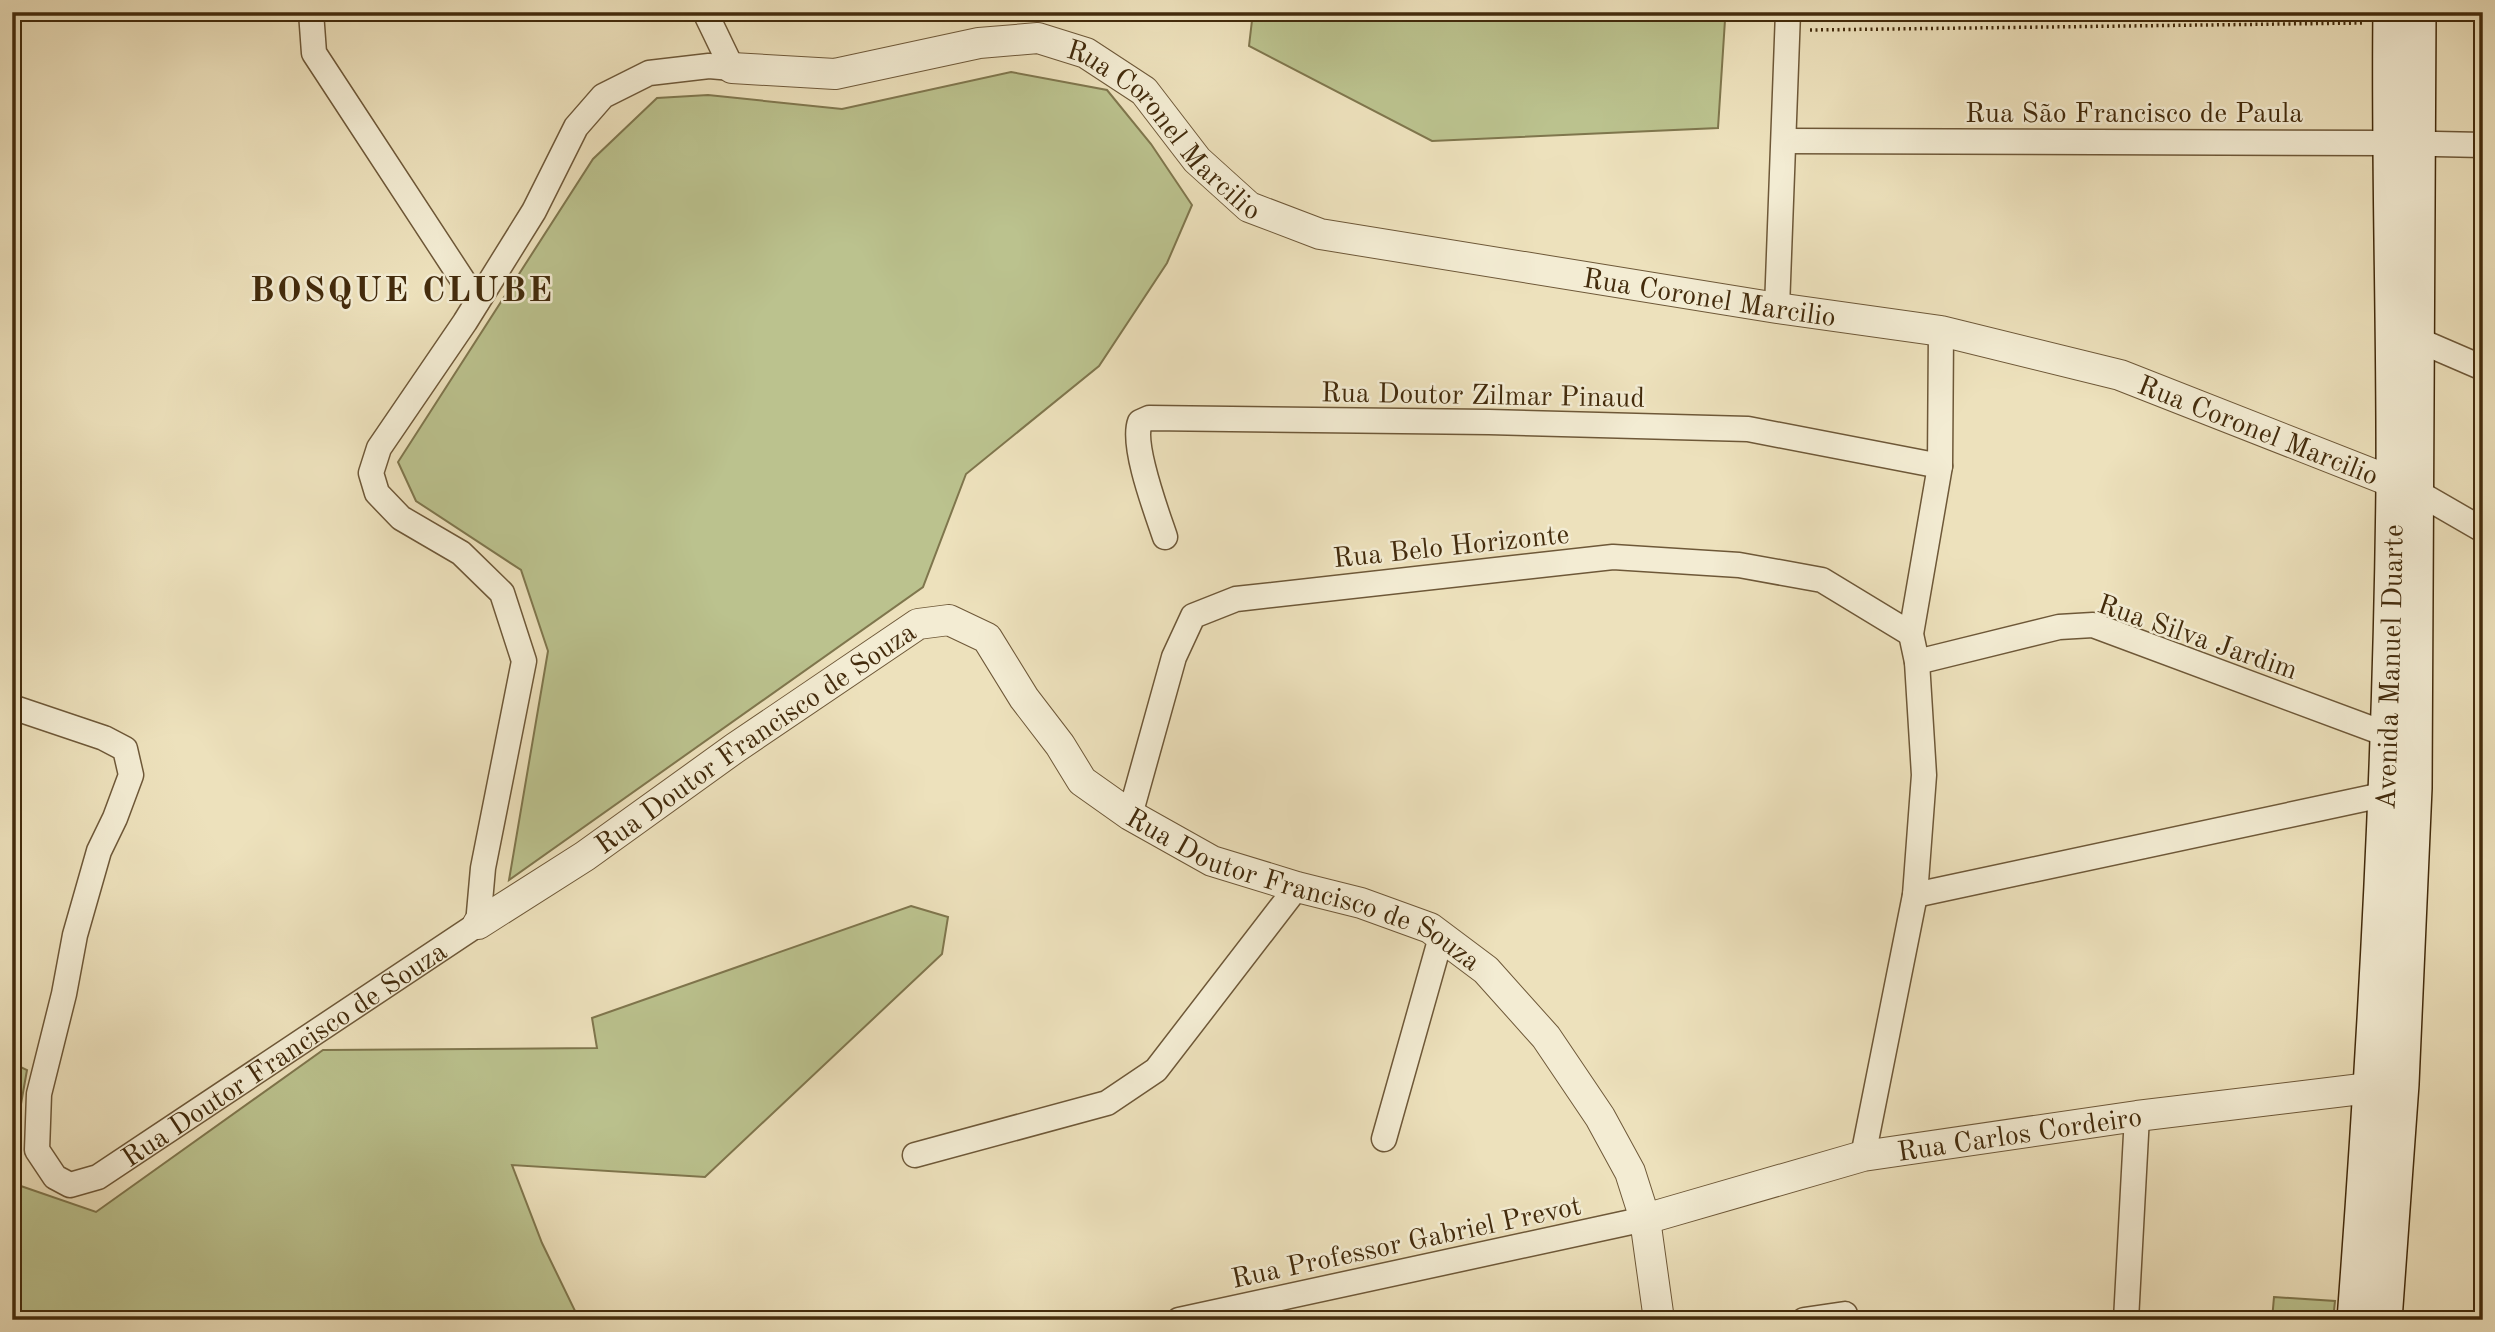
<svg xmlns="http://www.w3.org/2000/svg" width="2495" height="1332" font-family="'Old Standard TT',serif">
<rect width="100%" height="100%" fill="#ede1bc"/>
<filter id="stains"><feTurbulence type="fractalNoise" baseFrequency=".00286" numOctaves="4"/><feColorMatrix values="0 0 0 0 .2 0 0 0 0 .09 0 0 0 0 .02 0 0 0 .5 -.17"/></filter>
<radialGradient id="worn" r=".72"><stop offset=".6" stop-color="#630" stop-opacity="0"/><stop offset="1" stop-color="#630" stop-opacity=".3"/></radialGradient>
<g fill="#bbc28e" stroke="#7f764d" stroke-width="2">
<polygon points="1253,12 1714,12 1725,20 1718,128 1432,141 1249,46"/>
<polygon points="1011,72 1107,90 1151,144 1192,205 1167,263 1099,366 966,474 923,587 509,880 548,651 521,570 416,501 398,462 593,159 657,98 708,95 842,109"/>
<polygon points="911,906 948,917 942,954 705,1177 512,1165 542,1243 575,1311 612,1320 12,1320 12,1183 96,1212 323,1050 597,1048 592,1018"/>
<polygon points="12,1063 27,1070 12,1155"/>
<polygon points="2274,1297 2335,1301 2333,1320 2272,1320"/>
</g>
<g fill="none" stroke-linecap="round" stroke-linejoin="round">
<g stroke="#6e5838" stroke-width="27">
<g id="minor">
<polyline points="311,12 314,53 477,302"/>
<polyline points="1784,141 2389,143 2483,145"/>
<polyline points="1777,308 1788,12"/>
<polyline points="2418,340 2483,368"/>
<polyline points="2417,492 2483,530"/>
<path d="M1165 537C1157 513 1131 445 1140 422L1149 418 1489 422 1748 429 1940 466"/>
<polyline points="1917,662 2059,627 2093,625 2402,740"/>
<path id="s1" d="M12 707 104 738 125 749 131 775 115 818 99 851 75 935 64 994 39 1094 37 1150 55 1177 70 1185 98 1177 478 924 483 868 524 661 502 593 461 553 401 518 377 493 371 473 379 448 465 322 534 211 576 127 603 96 649 73 709 66 732 68 705 12"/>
<polyline points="1130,815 1174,657 1193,616 1236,599 1613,557 1739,565 1822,580 1911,634"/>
<polyline points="1915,895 2401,791"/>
<polyline points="1384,1139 1441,937"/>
<polyline points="915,1155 1107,1103 1156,1070 1297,887"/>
<polyline points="1863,1156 1915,895 1924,775 1917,662 1911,634 1940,466 1941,331"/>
<polyline points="1179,1320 1645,1219"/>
<polyline points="1804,1320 1845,1314"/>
<polyline points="2126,1320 2137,1116"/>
</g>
</g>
<g stroke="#6e5838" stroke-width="32">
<g id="tertiary">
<path id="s2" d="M732 68 835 74 979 43 1038 38 1086 53 1144 91 1197 160 1249 207 1320 234 1777 308 1941 331 2120 375 2413 490"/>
<path id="s3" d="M478 924 585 856 735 748 918 624 949 620 987 638 1024 698 1060 745 1082 781 1130 815 1212 861 1297 887 1361 903 1430 928 1486 970 1546 1037 1600 1117 1630 1172 1645 1219 1659 1320"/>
<path id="s4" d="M1645 1219 1863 1156 2137 1116 2394 1085"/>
</g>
</g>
<g stroke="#432b0c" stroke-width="36">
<g id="secondary">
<path id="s5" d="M2354 1320C2375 1042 2390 764 2393 486 2394 328 2388 170 2390 12"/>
<polyline points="2385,1320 2402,1084 2415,788 2419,12"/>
</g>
</g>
<polyline stroke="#432b0c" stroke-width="3.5" stroke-dasharray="2 3.5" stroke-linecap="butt" points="1810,30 2362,23"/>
<use href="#minor" stroke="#f3ecd3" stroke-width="24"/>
<use href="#tertiary" stroke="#f3ecd3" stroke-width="30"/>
<use href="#secondary" stroke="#f3ecd3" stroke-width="33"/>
</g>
<g text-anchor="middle" stroke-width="5" stroke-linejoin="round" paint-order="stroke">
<g font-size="28" fill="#432b0c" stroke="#f3ecd3">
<text x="2134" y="122">Rua São Francisco de Paula</text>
<text dy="10" stroke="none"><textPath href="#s2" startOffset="469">Rua Coronel Marcilio</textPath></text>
<text dy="10" stroke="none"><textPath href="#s2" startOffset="1057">Rua Coronel Marcilio</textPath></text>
<text transform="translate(1483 394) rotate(1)" y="10">Rua Doutor Zilmar Pinaud</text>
<text dy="10" stroke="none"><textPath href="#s2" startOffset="1624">Rua Coronel Marcilio</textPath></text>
<text transform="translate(1451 545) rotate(-6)" y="10">Rua Belo Horizonte</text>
<text transform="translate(2198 636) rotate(19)" y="10">Rua Silva Jardim</text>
<text dy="10" stroke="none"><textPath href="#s5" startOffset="654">Avenida Manuel Duarte</textPath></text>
<text dy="10" stroke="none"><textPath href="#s3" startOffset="334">Rua Doutor Francisco de Souza</textPath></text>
<text dy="10" stroke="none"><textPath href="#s3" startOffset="1027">Rua Doutor Francisco de Souza</textPath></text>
<text dy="10" stroke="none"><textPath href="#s1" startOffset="838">Rua Doutor Francisco de Souza</textPath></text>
<text dy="10" stroke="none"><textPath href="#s4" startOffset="385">Rua Carlos Cordeiro</textPath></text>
<text transform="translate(1406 1241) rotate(-12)" y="10">Rua Professor Gabriel Prevot</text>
</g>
<g font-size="35" font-weight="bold" letter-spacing="2" fill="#432b0c" stroke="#f3ecd3">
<text x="402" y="301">BOSQUE CLUBE</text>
</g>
</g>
<rect width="2495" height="1332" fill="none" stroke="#ede1bc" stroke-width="42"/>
<rect x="14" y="14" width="2467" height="1304" fill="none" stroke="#432b0c" stroke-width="3.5"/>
<rect x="21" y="21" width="2453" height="1290" fill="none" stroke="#432b0c" stroke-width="2"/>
<rect width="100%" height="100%" filter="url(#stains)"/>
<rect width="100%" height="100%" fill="url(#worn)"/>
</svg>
